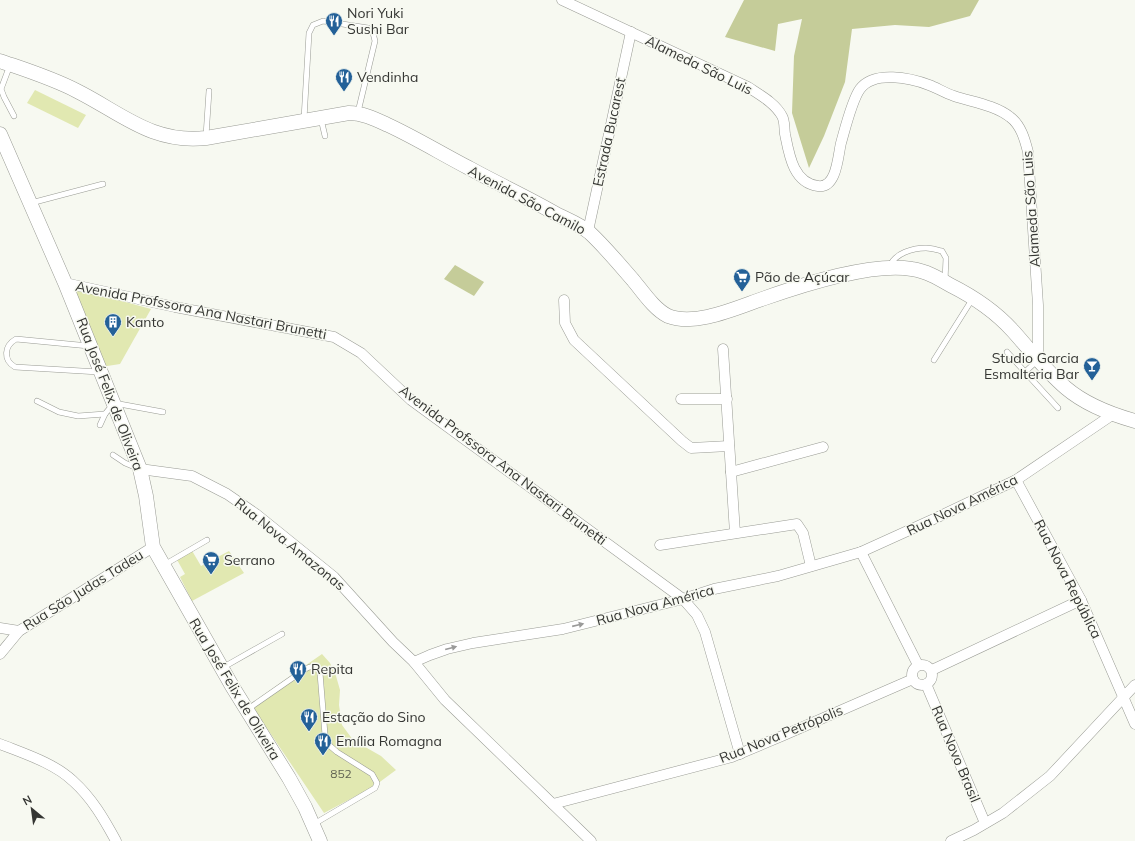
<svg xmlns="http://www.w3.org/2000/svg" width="1135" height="841" font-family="Mulish,sans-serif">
<rect width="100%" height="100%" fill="#f7f9f1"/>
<g fill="#c5cc99">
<polygon points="744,0 979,0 970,16 929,27 895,25 852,29 845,82 824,136 809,168 792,113 794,56 802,19 778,24 775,51 725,37"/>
<polygon points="455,265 484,282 474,296 444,279"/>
</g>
<g fill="#e1e8b1">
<polygon points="35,90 86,115 78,128 27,103"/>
<polygon points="74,288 151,309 120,364 101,367"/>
<polygon points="191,549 201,566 229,551 244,573 192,601 180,577 185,574 176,558"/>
<polygon points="322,654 330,663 336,676 340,690 339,705 342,725 353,740 381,756 396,770 373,787 324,813 254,709 249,705"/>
</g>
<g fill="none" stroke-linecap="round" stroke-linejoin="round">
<g stroke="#999b94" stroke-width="6">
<g id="lane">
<polyline points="10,65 1,89 4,97 14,116"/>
<polyline points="304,119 309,33 313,25 323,21 368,28 373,33 375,41 358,112"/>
<polyline points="321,119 325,136"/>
<polyline points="206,136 209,91"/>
<polyline points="31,203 103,184"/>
<path d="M890 266C895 253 913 248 926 248 931 248 937 250 942 251L946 258 945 281"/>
<path d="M89 346 16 339C4 346 3 360 15 367L99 372"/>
<polyline points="1007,352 1025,372"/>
<polyline points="934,360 973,298"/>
<polyline points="1038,360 1025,372 1058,408"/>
<polyline points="37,401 59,412 78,416 105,414"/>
<polyline points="100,425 105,414 114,403 163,412"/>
<polyline points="113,455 125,463 137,468"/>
<polyline points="164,565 207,540"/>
<polyline points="222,668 282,634"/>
<polyline points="248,709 307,668 313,666 317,667 320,673 325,735 330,746 337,752 372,774 377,783 375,788 314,824"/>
</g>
</g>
<g stroke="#999b94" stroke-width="11">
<g id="street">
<path d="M562 0 748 87C760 95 775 103 782 116 785 121 784 128 785 134 789 154 793 183 818 186 837 189 838 155 841 143 845 129 852 100 860 89 874 70 911 78 929 85 937 88 945 93 954 96 972 102 995 105 1010 117 1021 125 1025 140 1028 152L1038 305V360"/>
<polyline points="588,231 631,32"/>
<polyline points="65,283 175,307 334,337 361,353 411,400 683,599 697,615 705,632 740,754"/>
<polyline points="564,300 565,323 574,340 682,441 691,448 729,446"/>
<polyline points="723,349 735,533"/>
<polyline points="681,399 727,399"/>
<polyline points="140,469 192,476 227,494 256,514 334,577 393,642 414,662 445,700 591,841"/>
<polyline points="731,472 823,447"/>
<polyline points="1016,480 1081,600 1135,724"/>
<polyline points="660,545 797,524 803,533 811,566"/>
<polyline points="861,552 918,665"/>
<polyline points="0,628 19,631"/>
<polyline points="0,654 19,631 153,547"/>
<polyline points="414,662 430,655 447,649 473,643 563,629 683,599 714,589 778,576 861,552 936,518 1016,480 1112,415"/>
<circle cx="922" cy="675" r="10"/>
<polyline points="932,670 1081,600"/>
<polyline points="926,684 985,823"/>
<path d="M0 744C25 754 54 763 73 781 92 798 104 819 116 841"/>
<polyline points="553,804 732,757 782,736 913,679"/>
<polyline points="951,841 974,830 1003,813 1050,776 1135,685"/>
</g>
</g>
<g stroke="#999b94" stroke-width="15">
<g id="secondary">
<path d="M0 61C26 70 52 78 77 91 121 113 152 144 206 138L349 113C363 113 375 119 388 125 416 138 442 154 469 168 498 184 529 198 558 215 568 220 581 225 590 233 605 247 619 264 633 280 643 292 654 309 668 316 696 327 738 307 765 298 805 284 872 262 912 269 926 271 938 278 950 285 974 297 995 311 1013 331 1030 350 1046 371 1066 388 1086 405 1110 414 1135 421"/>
<polyline points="0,134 65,283 140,469 146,496 153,547 232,686 289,778 305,807 320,841"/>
</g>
</g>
<use href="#lane" stroke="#fff" stroke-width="5"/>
<use href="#street" stroke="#fff" stroke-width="10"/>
<use href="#secondary" stroke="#fff" stroke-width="14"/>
</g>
<defs><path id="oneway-solid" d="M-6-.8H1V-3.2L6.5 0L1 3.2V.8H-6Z"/></defs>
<g fill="#9a9a99">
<use href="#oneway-solid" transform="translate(578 625) rotate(-13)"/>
<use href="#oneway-solid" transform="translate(451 648) rotate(-15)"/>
</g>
<defs>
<g id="restaurant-pin" transform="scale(0.9)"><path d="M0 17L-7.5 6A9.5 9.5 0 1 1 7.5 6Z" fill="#246198" stroke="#f7f9f1"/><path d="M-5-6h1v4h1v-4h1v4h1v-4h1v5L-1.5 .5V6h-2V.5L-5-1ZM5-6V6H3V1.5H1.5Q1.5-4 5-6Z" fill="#fff"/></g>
<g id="supermarket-pin" transform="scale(0.9)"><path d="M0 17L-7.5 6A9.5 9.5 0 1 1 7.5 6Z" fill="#246198" stroke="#f7f9f1"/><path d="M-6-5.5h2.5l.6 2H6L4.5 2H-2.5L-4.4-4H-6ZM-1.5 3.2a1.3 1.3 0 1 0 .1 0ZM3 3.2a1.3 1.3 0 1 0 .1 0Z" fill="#fff"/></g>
<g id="building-pin" transform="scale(0.9)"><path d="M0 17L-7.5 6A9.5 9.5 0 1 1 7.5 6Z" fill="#246198" stroke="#f7f9f1"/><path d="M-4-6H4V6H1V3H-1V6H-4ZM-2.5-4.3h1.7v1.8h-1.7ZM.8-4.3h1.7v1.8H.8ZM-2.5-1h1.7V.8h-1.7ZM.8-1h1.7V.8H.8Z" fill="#fff"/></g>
<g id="bar-pin" transform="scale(0.9)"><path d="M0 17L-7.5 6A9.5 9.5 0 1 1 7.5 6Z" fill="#246198" stroke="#f7f9f1"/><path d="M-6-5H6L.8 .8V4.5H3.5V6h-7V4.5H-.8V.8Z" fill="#fff"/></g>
</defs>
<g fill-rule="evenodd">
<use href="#restaurant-pin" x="334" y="21"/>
<use href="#restaurant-pin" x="344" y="77"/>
<use href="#supermarket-pin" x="742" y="277"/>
<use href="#building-pin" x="113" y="322"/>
<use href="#bar-pin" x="1092" y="366"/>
<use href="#supermarket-pin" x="211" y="560"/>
<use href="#restaurant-pin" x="298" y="669"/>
<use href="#restaurant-pin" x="309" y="717"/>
<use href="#restaurant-pin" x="323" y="741"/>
</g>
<g text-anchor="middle" stroke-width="3" stroke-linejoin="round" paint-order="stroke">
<g font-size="12" fill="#606252">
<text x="341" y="778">852</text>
</g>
<g font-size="14" fill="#353633" stroke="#f7f9f1" text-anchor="start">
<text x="347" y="18">Nori Yuki<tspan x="347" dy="16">Sushi Bar</tspan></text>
<text x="357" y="82">Vendinha</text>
<text x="755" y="282">Pão de Açúcar</text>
<text x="126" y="327">Kanto</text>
<text x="1079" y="363" text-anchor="end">Studio Garcia<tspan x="1079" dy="16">Esmalteria Bar</tspan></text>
<text x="224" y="565">Serrano</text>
<text x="311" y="674">Repita</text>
<text x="322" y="722">Estação do Sino</text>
<text x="336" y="746">Emília Romagna</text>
</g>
<g font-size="14" fill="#353633" stroke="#f7f9f1">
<text transform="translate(699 65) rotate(26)" y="5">Alameda São Luis</text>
<text transform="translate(609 132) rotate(-78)" y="5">Estrada Bucarest</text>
<text transform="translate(527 200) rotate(28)" y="5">Avenida São Camilo</text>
<text transform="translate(1031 209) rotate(-94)" y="5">Alameda São Luis</text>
<text transform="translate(201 310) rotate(11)" y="5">Avenida Profssora Ana Nastari Brunetti</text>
<text transform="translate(110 394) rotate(69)" y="5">Rua José Felix de Oliveira</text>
<text transform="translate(503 465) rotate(37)" y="5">Avenida Profssora Ana Nastari Brunetti</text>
<text transform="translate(962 505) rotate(-26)" y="5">Rua Nova América</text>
<text transform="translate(290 544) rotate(39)" y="5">Rua Nova Amazonas</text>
<text transform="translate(1068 579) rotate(63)" y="5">Rua Nova República</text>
<text transform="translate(83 590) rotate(-32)" y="5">Rua São Judas Tadeu</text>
<text transform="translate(655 605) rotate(-15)" y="5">Rua Nova América</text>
<text transform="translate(235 689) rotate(59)" y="5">Rua José Felix de Oliveira</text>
<text transform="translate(781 734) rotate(-22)" y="5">Rua Nova Petrópolis</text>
<text transform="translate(956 754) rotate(67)" y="5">Rua Novo Brasil</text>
</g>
</g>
<g transform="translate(32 809) rotate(331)" stroke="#f7f9f1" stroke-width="3" paint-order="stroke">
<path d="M0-3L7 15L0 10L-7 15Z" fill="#353633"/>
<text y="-6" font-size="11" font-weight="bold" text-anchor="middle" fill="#353633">N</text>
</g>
</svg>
